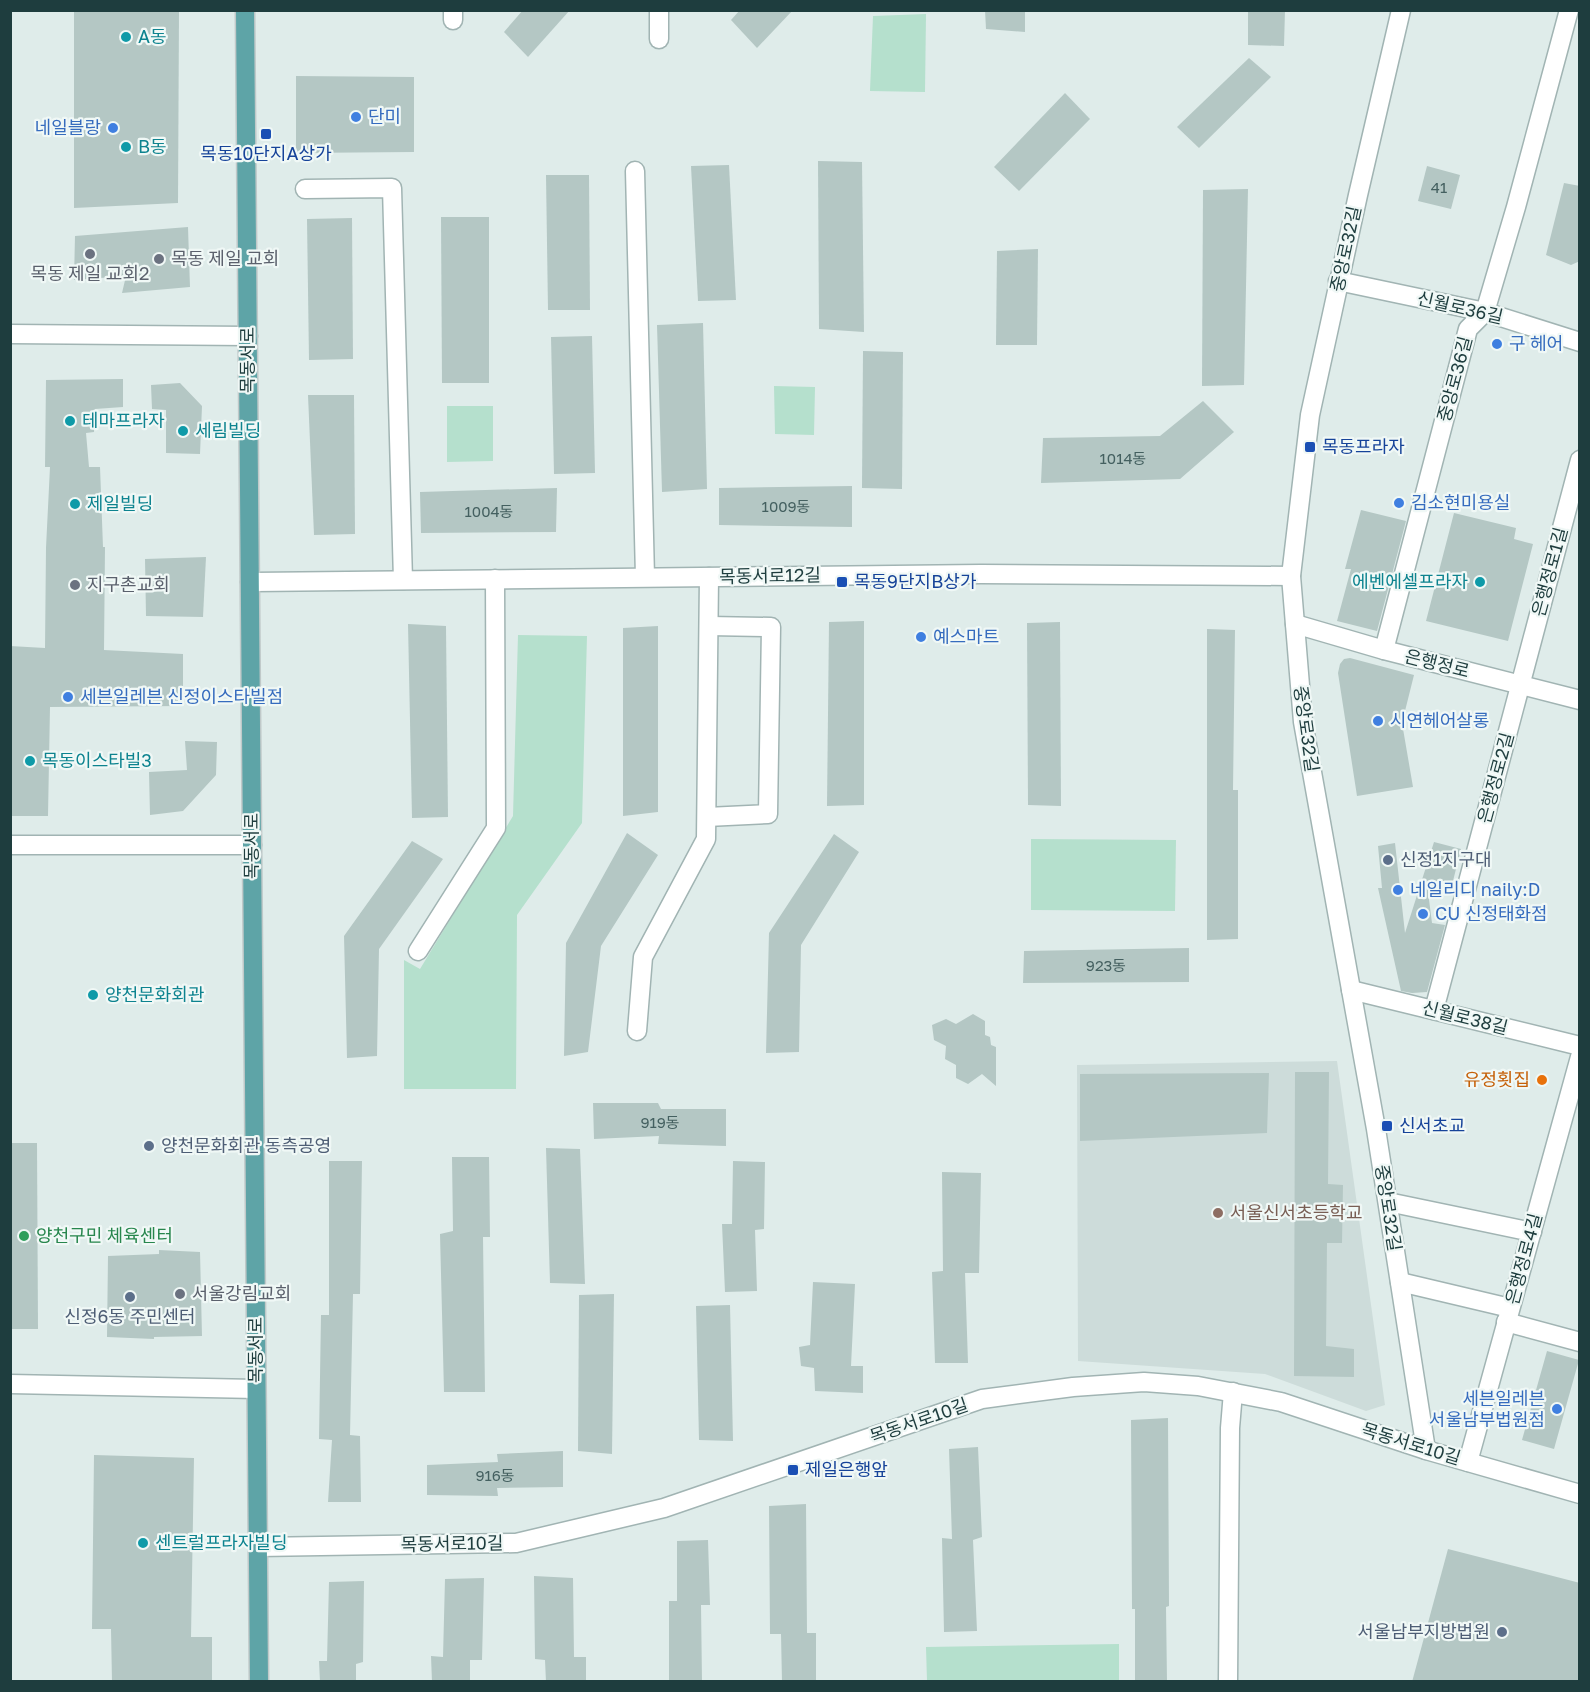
<svg xmlns="http://www.w3.org/2000/svg" width="1590" height="1692" font-family="'Golos Text','Noto Sans KR',sans-serif">
<rect width="100%" height="100%" fill="#dfecea"/>
<polygon fill="#cddcda" points="1337,1061 1385,1405 1366,1411 1265,1374 1078,1361 1077,1065"/>
<g fill="#b5e0cd">
<polygon points="926,14 925,92 870,91 873,16"/>
<polygon points="774,386 815,387 814,435 775,434"/>
<polygon points="447,406 493,406 493,461 447,462"/>
<polygon points="518,635 587,636 582,823 517,915 516,1089 404,1089 404,960 420,969 513,816"/>
<polygon points="1031,839 1176,840 1175,911 1031,910"/>
<polygon points="1119,1644 1119,1681 927,1681 926,1647"/>
</g>
<g fill="#b4c7c4">
<polygon points="74,10 179,10 178,203 74,208"/>
<polygon points="523,10 570,10 528,57 504,32"/>
<polygon points="740,10 793,10 757,48 731,20"/>
<polygon points="985,10 1025,10 1025,32 986,29"/>
<polygon points="1248,10 1285,10 1284,46 1248,45"/>
<polygon points="1249,58 1271,77 1199,148 1177,127"/>
<polygon points="296,76 414,77 414,152 296,153"/>
<polygon points="1065,93 1090,119 1019,191 994,167"/>
<polygon points="818,161 862,162 864,332 819,329"/>
<polygon points="729,165 736,300 698,301 691,166"/>
<polygon points="1427,166 1460,175 1451,209 1418,201"/>
<polygon points="546,175 589,175 590,310 548,310"/>
<polygon points="1564,183 1580,186 1580,261 1571,265 1546,255"/>
<polygon points="1248,189 1244,385 1202,386 1203,190"/>
<polygon points="441,217 489,217 489,383 442,383"/>
<polygon points="352,218 353,359 309,360 307,219"/>
<polygon points="188,227 190,287 122,293 126,276 74,280 75,236"/>
<polygon points="1038,249 1037,345 996,345 997,251"/>
<polygon points="703,323 707,489 662,492 657,325"/>
<polygon points="592,336 595,473 554,474 551,337"/>
<polygon points="863,351 903,352 902,489 862,488"/>
<polygon points="123,379 123,407 95,409 94,432 86,433 89,467 100,467 103,547 105,547 104,650 183,654 183,706 50,707 48,816 10,816 10,646 45,648 46,548 50,467 45,467 46,380"/>
<polygon points="180,383 202,406 200,454 166,453 166,410 152,409 151,385"/>
<polygon points="308,395 354,395 355,534 314,535"/>
<polygon points="1203,401 1234,432 1180,479 1041,483 1043,438 1160,436"/>
<polygon points="852,486 852,527 719,525 719,488"/>
<polygon points="557,488 556,532 421,533 420,492"/>
<polygon points="1361,510 1406,521 1377,631 1337,621 1351,569 1345,569"/>
<polygon points="1454,513 1516,528 1514,539 1533,544 1508,641 1426,621"/>
<polygon points="206,557 203,617 146,616 145,559"/>
<polygon points="864,621 864,805 827,806 829,622"/>
<polygon points="1060,622 1061,806 1028,805 1027,623"/>
<polygon points="408,624 446,626 448,817 412,818"/>
<polygon points="658,626 658,812 623,816 623,628"/>
<polygon points="1207,629 1235,630 1233,790 1238,790 1238,939 1207,940"/>
<polygon points="1350,658 1414,675 1402,723 1413,787 1357,796 1338,673 1340,664 1344,659"/>
<polygon points="185,741 217,742 216,775 183,811 150,815 149,772 187,770"/>
<polygon points="627,833 658,855 601,946 588,1052 564,1056 566,943"/>
<polygon points="834,834 859,852 801,945 799,1052 766,1053 769,933"/>
<polygon points="412,841 443,859 379,949 377,1056 347,1058 344,936"/>
<polygon points="1434,842 1461,849 1452,885 1428,892 1432,923 1445,925 1427,992 1412,993 1401,991 1378,888 1382,888 1378,846 1395,843 1405,933"/>
<polygon points="1189,948 1189,982 1023,983 1024,951"/>
<polygon points="973,1014 985,1021 985,1035 990,1037 991,1045 996,1047 996,1086 982,1074 968,1084 956,1078 956,1065 945,1059 946,1046 934,1040 932,1025 946,1019 956,1024"/>
<polygon points="1295,1072 1329,1072 1328,1184 1343,1185 1342,1243 1327,1243 1326,1346 1354,1349 1354,1377 1294,1376"/>
<polygon points="1269,1073 1267,1133 1080,1141 1080,1074"/>
<polygon points="593,1103 658,1103 661,1109 726,1109 726,1146 658,1144 659,1136 594,1139"/>
<polygon points="10,1143 37,1143 38,1329 10,1329"/>
<polygon points="546,1148 580,1149 585,1284 550,1283"/>
<polygon points="452,1157 489,1157 490,1237 483,1237 485,1392 444,1392 440,1234 453,1231"/>
<polygon points="329,1161 362,1161 360,1294 353,1294 350,1435 360,1436 361,1502 328,1502 332,1440 319,1439 321,1315 329,1315"/>
<polygon points="733,1161 765,1162 764,1229 755,1230 757,1291 725,1292 722,1224 732,1224"/>
<polygon points="942,1172 981,1173 979,1273 965,1273 968,1363 935,1363 932,1272 943,1271"/>
<polygon points="159,1250 200,1252 202,1336 154,1337 154,1339 107,1337 108,1256 159,1254"/>
<polygon points="813,1282 855,1284 851,1366 863,1366 863,1393 815,1391 814,1368 801,1366 799,1347 810,1345"/>
<polygon points="614,1294 612,1454 578,1451 579,1295"/>
<polygon points="730,1305 733,1441 699,1440 696,1306"/>
<polygon points="1547,1351 1579,1360 1554,1449 1522,1440"/>
<polygon points="1168,1418 1169,1606 1166,1607 1167,1682 1135,1682 1135,1609 1132,1609 1131,1420"/>
<polygon points="978,1447 982,1537 973,1540 977,1631 944,1632 942,1538 952,1539 949,1449"/>
<polygon points="563,1451 563,1487 497,1488 498,1496 427,1495 427,1465 498,1462 497,1454"/>
<polygon points="94,1455 194,1458 191,1637 212,1637 212,1682 112,1682 111,1629 92,1629"/>
<polygon points="806,1504 807,1633 816,1633 816,1682 782,1682 781,1634 770,1634 769,1506"/>
<polygon points="708,1540 710,1605 701,1605 702,1682 669,1682 669,1601 677,1601 677,1541"/>
<polygon points="1448,1549 1580,1583 1580,1682 1412,1682"/>
<polygon points="534,1576 573,1578 574,1657 586,1657 586,1682 546,1682 545,1660 535,1659"/>
<polygon points="484,1578 482,1660 470,1660 470,1682 432,1682 431,1656 443,1657 445,1579"/>
<polygon points="364,1581 363,1662 356,1664 356,1682 320,1682 319,1661 327,1661 329,1582"/>
</g>
<g fill="none" stroke-linecap="round" stroke-linejoin="round">
<g stroke="#a1b4b3" stroke-width="21">
<g id="minor">
<polyline points="1401,10 1358,195 1310,415 1291,576 1303,722 1376,1129 1426,1450"/>
<polyline points="453,20 453,10"/>
<polyline points="659,39 659,10"/>
<polyline points="635,171 645,577"/>
<polyline points="305,189 392,188 403,580"/>
<polyline points="1338,281 1485,312 1580,342"/>
<polyline points="10,334 248,336"/>
<polyline points="250,582 981,574 1291,576"/>
<polyline points="1295,624 1384,650 1580,700"/>
<polyline points="1384,650 1468,329 1485,312 1516,207 1569,10"/>
<polyline points="707,817 768,814 771,627 709,626"/>
<polyline points="10,845 252,845"/>
<polyline points="418,951 496,828 495,579"/>
<polyline points="1351,990 1580,1046"/>
<polyline points="1434,1010 1580,460"/>
<polyline points="637,1031 643,957 706,839 709,577"/>
<polyline points="1388,1202 1532,1232"/>
<polyline points="1400,1282 1510,1308"/>
<polyline points="1506,1322 1580,1342"/>
<polyline points="10,1384 256,1389"/>
<polyline points="1468,1462 1580,1057"/>
<polyline points="258,1547 516,1543 664,1508 982,1399 1073,1387 1144,1382 1198,1386 1281,1402 1426,1450 1580,1494"/>
<polyline points="1228,1682 1230,1428 1233,1392"/>
</g>
</g>
<g stroke="#c0c9c9" stroke-width="21">
<polyline id="major" points="245,10 259,1682"/>
</g>
<use href="#minor" stroke="#fff" stroke-width="18"/>
<use href="#major" stroke="#5ea4a7" stroke-width="18"/>
</g>
<g fill="#0f9aa8" stroke="#f0f8f6" stroke-width="2">
<circle cx="126" cy="37" r="6"/>
<circle cx="126" cy="147" r="6"/>
<circle cx="70" cy="421" r="6"/>
<circle cx="183" cy="431" r="6"/>
<circle cx="75" cy="504" r="6"/>
<circle cx="1480" cy="582" r="6"/>
<circle cx="30" cy="761" r="6"/>
<circle cx="93" cy="995" r="6"/>
<circle cx="143" cy="1543" r="6"/>
</g>
<g fill="#3f7fe0" stroke="#f0f8f6" stroke-width="2">
<circle cx="356" cy="117" r="6"/>
<circle cx="113" cy="128" r="6"/>
<circle cx="1497" cy="344" r="6"/>
<circle cx="1399" cy="503" r="6"/>
<circle cx="921" cy="637" r="6"/>
<circle cx="68" cy="697" r="6"/>
<circle cx="1378" cy="721" r="6"/>
<circle cx="1398" cy="890" r="6"/>
<circle cx="1423" cy="914" r="6"/>
<circle cx="1557" cy="1409" r="6"/>
</g>
<g fill="#1a4fb4" stroke="#f0f8f6" stroke-width="2">
<rect x="260" y="128" width="12" height="12" rx="3"/>
<rect x="1304" y="441" width="12" height="12" rx="3"/>
<rect x="836" y="576" width="12" height="12" rx="3"/>
<rect x="1381" y="1120" width="12" height="12" rx="3"/>
<rect x="787" y="1464" width="12" height="12" rx="3"/>
</g>
<g fill="#6b7280" stroke="#f0f8f6" stroke-width="2">
<circle cx="90" cy="254" r="6"/>
<circle cx="159" cy="259" r="6"/>
<circle cx="75" cy="585" r="6"/>
<circle cx="180" cy="1294" r="6"/>
</g>
<g fill="#5c6f8a" stroke="#f0f8f6" stroke-width="2">
<circle cx="1388" cy="860" r="6"/>
<circle cx="149" cy="1146" r="6"/>
<circle cx="130" cy="1297" r="6"/>
<circle cx="1502" cy="1632" r="6"/>
</g>
<circle fill="#e8710a" stroke="#f0f8f6" stroke-width="2" cx="1542" cy="1080" r="6"/>
<circle fill="#8d6e63" stroke="#f0f8f6" stroke-width="2" cx="1218" cy="1213" r="6"/>
<circle fill="#2e9e5b" stroke="#f0f8f6" stroke-width="2" cx="24" cy="1236" r="6"/>
<g text-anchor="middle" stroke-width="4.5" stroke-linejoin="round" paint-order="stroke">
<g font-size="15" fill="#446060">
<text x="1439" y="193">41</text>
<text x="1123" y="464">1014동</text>
<text x="786" y="512">1009동</text>
<text x="489" y="517">1004동</text>
<text x="1106" y="971">923동</text>
<text x="660" y="1128">919동</text>
<text x="495" y="1481">916동</text>
</g>
<g font-size="18" fill="#0d838f" stroke="#f0f8f6" text-anchor="start">
<text x="138" y="43">A동</text>
<text x="138" y="153">B동</text>
<text x="82" y="427">테마프라자</text>
<text x="195" y="437">세림빌딩</text>
<text x="87" y="510">제일빌딩</text>
<text x="1468" y="588" text-anchor="end">에벤에셀프라자</text>
<text x="42" y="767">목동이스타빌3</text>
<text x="105" y="1001">양천문화회관</text>
<text x="155" y="1549">센트럴프라자빌딩</text>
</g>
<g font-size="18" fill="#366cbe" stroke="#f0f8f6" text-anchor="start">
<text x="368" y="123">단미</text>
<text x="101" y="134" text-anchor="end">네일블랑</text>
<text x="1509" y="350">구 헤어</text>
<text x="1411" y="509">김소현미용실</text>
<text x="933" y="643">예스마트</text>
<text x="80" y="703">세븐일레븐 신정이스타빌점</text>
<text x="1390" y="727">시연헤어살롱</text>
<text x="1410" y="896">네일리디 naily:D</text>
<text x="1435" y="920">CU 신정태화점</text>
<text x="1545" y="1405" text-anchor="end">세븐일레븐<tspan x="1545" dy="21">서울남부법원점</tspan></text>
</g>
<g font-size="18" fill="#164399" stroke="#f0f8f6" text-anchor="start">
<text x="266" y="160" text-anchor="middle">목동10단지A상가</text>
<text x="1322" y="453">목동프라자</text>
<text x="854" y="588">목동9단지B상가</text>
<text x="1399" y="1132">신서초교</text>
<text x="805" y="1476">제일은행앞</text>
</g>
<g font-size="18" fill="#1e3d3e" stroke="#f0f8f6">
<text transform="translate(1346 249) rotate(-78)" y="6">중앙로32길</text>
<text transform="translate(1460 308) rotate(13)" y="6">신월로36길</text>
<text transform="translate(248 360) rotate(-90)" y="6">목동서로</text>
<text transform="translate(1455 379) rotate(-75)" y="6">중앙로36길</text>
<text transform="translate(1550 572) rotate(-75)" y="6">은행정로1길</text>
<text transform="translate(770 576) rotate(-1)" y="6">목동서로12길</text>
<text transform="translate(1437 664) rotate(14)" y="6">은행정로</text>
<text transform="translate(1306 729) rotate(82)" y="6">중앙로32길</text>
<text transform="translate(1496 778) rotate(-75)" y="6">은행정로2길</text>
<text transform="translate(252 846) rotate(-90)" y="6">목동서로</text>
<text transform="translate(1465 1018) rotate(14)" y="6">신월로38길</text>
<text transform="translate(1388 1208) rotate(81)" y="6">중앙로32길</text>
<text transform="translate(1524 1259) rotate(-75)" y="6">은행정로4길</text>
<text transform="translate(256 1350) rotate(-90)" y="6">목동서로</text>
<text transform="translate(919 1421) rotate(-19)" y="6">목동서로10길</text>
<text transform="translate(1411 1444) rotate(17)" y="6">목동서로10길</text>
<text transform="translate(452 1544) rotate(-1)" y="6">목동서로10길</text>
</g>
<g font-size="18" fill="#5b616d" stroke="#f0f8f6" text-anchor="start">
<text x="171" y="265">목동 제일 교회</text>
<text x="90" y="280" text-anchor="middle">목동 제일 교회2</text>
<text x="87" y="591">지구촌교회</text>
<text x="192" y="1300">서울강림교회</text>
</g>
<g font-size="18" fill="#4e5e75" stroke="#f0f8f6" text-anchor="start">
<text x="1400" y="866">신정1지구대</text>
<text x="161" y="1152">양천문화회관 동측공영</text>
<text x="130" y="1323" text-anchor="middle">신정6동 주민센터</text>
<text x="1490" y="1638" text-anchor="end">서울남부지방법원</text>
</g>
<g font-size="18" fill="#c56008" stroke="#f0f8f6" text-anchor="end">
<text x="1530" y="1086">유정횟집</text>
</g>
<g font-size="18" fill="#785e54" stroke="#f0f8f6" text-anchor="start">
<text x="1230" y="1219">서울신서초등학교</text>
</g>
<g font-size="18" fill="#27864d" stroke="#f0f8f6" text-anchor="start">
<text x="36" y="1242">양천구민 체육센터</text>
</g>
</g>
<rect width="1590" height="1692" fill="none" stroke="#1e3d3e" stroke-width="24"/>
</svg>
